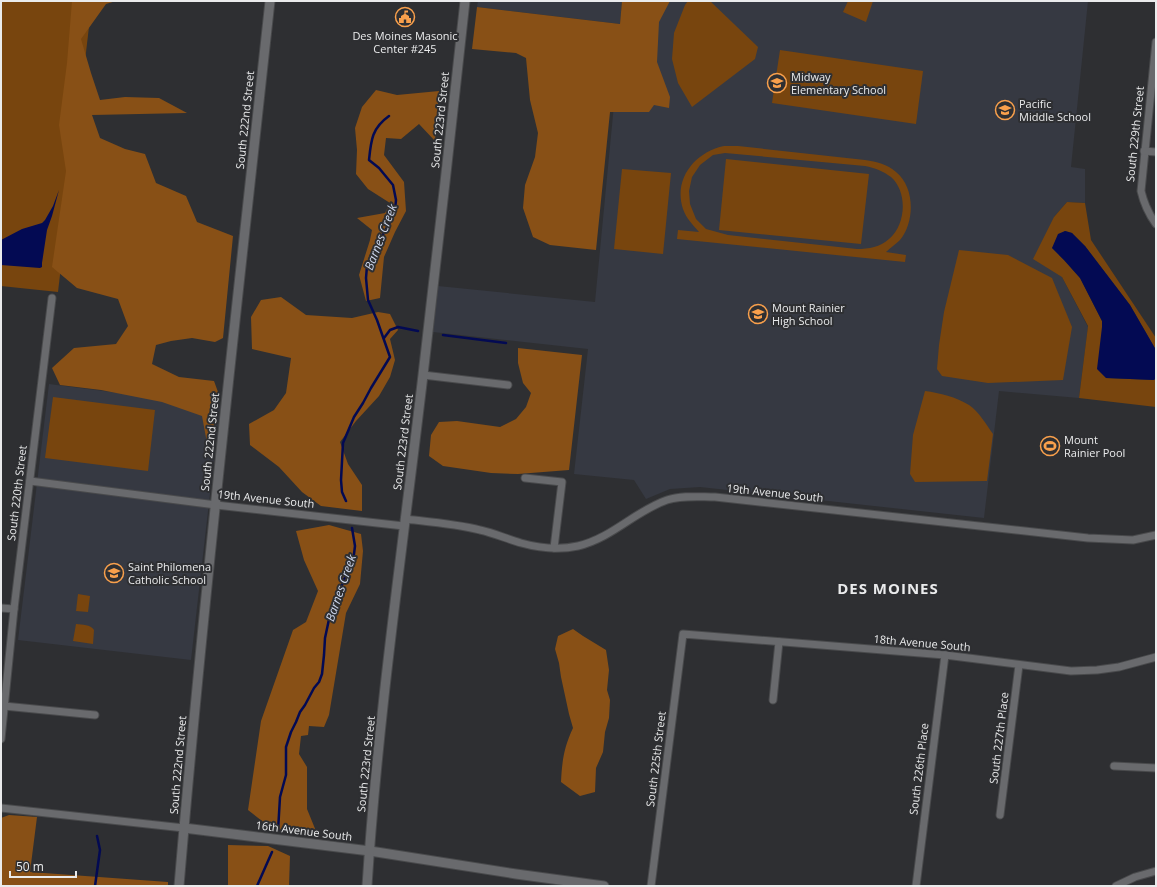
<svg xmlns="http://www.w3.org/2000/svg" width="1157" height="887" font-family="'Open Sans',sans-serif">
<rect width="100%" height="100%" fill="#2e2f32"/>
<g fill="#363942">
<polygon points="478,1 622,1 620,24 477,7"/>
<polygon points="624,1 1088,1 1071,167 1085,169 1085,203 1067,202 1054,217 1062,277 1088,327 1079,398 999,391 984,518 700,487 670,489 646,499 634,480 574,474 588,349 433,332 438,286 595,302"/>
<polygon points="49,384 220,406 191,660 18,640"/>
</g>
<g fill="#78450e" fill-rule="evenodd">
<polygon points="1,1 92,1 58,292 1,286"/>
<polygon points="688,1 710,1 758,47 755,59 692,107 678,83 672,59 674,33 685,5"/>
<polygon points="848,1 873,1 866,22 843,12"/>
<polygon points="780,50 923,71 916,124 772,103"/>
<path d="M724 146H738L865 160C877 162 887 164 896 172 915 187 915 222 900 240 896 244 890 248 886 252L906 255 905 262 677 239 678 230 699 232C693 225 686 218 683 209 673 179 695 152 724 146ZM725 153 865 166C875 168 883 171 891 177 908 192 906 225 889 239 880 247 869 249 857 249L728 235 706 229 696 219 690 204 689 191 692 177 700 165 713 155Z"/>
<polygon points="726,159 869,174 861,244 719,230"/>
<polygon points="622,169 671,173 663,254 614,249"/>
<polygon points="1067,202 1085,203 1091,240 1156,338 1156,350 1130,305 1085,246 1072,233 1065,231 1052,248 1064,260 1080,278 1102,321 1106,378 1154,380 1156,378 1156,407 1079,398 1088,326 1062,277 1033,259 1054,217"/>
<polygon points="959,250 1008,255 1052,278 1072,327 1063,380 988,383 942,376 937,369 939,345 944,312"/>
<path d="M925 391C940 393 956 397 969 405 979 412 986 424 993 434L987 481 915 482 910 474 913 435Z"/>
<polygon points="53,397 155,410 148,471 45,458"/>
<polygon points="78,594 90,596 88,612 76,611"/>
<path d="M76 624C83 625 90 624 94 630L93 644 73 641Z"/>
</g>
<g fill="#885016">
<polygon points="72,1 116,1 106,4 81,39 91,73 100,100 125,97 159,98 187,113 92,115 100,138 125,149 145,154 156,183 186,196 197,222 233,236 223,338 215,342 192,338 171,341 156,345 152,364 179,377 214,381 218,392 213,434 207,443 202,416 162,402 101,390 60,385 52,368 74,348 116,344 128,326 118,299 77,288 52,267 66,171 59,125 67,63"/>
<polygon points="622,1 670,1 659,22 657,62 670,97 669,108 654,105 649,112 610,112 596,250 550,245 533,237 523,208 525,185 535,157 538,133 530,100 526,58 516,53 472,49 477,7 620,24"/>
<polygon points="376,90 397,95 439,91 435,141 419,124 401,139 386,138 384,155 404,182 406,211 395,232 384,257 380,298 366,301 359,275 370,240 372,230 357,218 385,213 390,203 368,189 356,174 357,150 355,128 362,107"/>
<polygon points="281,297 306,315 352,318 378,312 390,314 398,330 390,339 395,360 390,377 379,396 356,421 340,442 348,464 362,485 362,511 321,506 302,492 279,467 250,445 249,424 274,410 286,393 291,358 252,349 251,317 261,300"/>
<polygon points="518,348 582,355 569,470 518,474 491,473 443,466 429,456 431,435 439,422 457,421 500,427 516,419 526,407 531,393 523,383 518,363"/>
<polygon points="329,525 361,534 363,551 360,584 346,613 329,715 324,727 309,726 308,735 301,736 299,754 307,767 307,809 318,836 271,828 248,810 261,721 293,630 306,622 318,591 304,560 296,531"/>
<path d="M573 629 583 636 606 650 609 670 607 690 610 700 609 718 605 732 603 752 596 768 595 792 580 796 561 782C562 761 564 747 573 728L569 714 561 677 559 663 555 649 558 636Z"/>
<polygon points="9,815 37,817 30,872 168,882 168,886 1,886 1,818"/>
<polygon points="228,845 268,846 290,856 289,886 228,886"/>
</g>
<g fill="#030a53">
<polygon points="59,190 52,216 47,230 42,263 42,267 40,268 1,265 1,240 22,229 42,223 45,220 53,206"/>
<polygon points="1065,231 1072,233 1085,246 1130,305 1156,350 1156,378 1154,380 1106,378 1097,369 1102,327 1102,321 1080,278 1064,260 1052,248 1058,234"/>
</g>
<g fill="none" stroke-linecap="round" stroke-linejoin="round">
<g stroke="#030a53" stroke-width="2.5">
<polyline points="443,335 506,343"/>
<polyline points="384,338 390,330 398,327 418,331"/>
<path d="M346 501 342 492 341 480 343 443 354 417 363 403 371 388 390 357 377 320 368 300 366 278 367 266 372 254 389 224 395 210 396 200 393 185 379 168 369 160C371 140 372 128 389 116"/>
<polyline points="278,831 280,797 286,775 286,747 291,732 296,722 300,712 305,705 314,688 319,682 322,674 324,655 325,638 331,610 342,585 354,554 355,546 352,528"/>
<polyline points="95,886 100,850 97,836"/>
<polyline points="257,886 272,852"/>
</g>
<g stroke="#494a4c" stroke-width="9">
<g id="minor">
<path d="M1156 42 1141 191C1144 204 1148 213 1156 224"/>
<polyline points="1144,151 1156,152"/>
<polyline points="423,375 508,385"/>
<polyline points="525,478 562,482 554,548"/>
<polyline points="30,481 216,505 404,526"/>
<path d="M405 519C431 522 456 524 480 530 494 533 507 539 521 543 539 548 560 550 578 546 612 538 635 511 667 500 682 495 700 497 715 497L1088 538 1133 540 1156 535"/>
<polyline points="1,608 14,609"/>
<polyline points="773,700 779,642"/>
<polyline points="4,706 95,715"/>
<polyline points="1,739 14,609 52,298"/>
<polyline points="1114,766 1156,768"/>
<polyline points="1,808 184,828"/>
<polyline points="1000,815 1019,665"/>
<polyline points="651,886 683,634 945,655 1071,671 1097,670 1119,667 1156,657"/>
<polyline points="916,886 945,655"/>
<polyline points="1116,886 1135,877 1156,871"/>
</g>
</g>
<g stroke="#494a4c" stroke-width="11">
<g id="tertiary">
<polyline points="184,828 370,851 516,874 604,886"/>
<path d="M179 886C204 590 238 296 270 1"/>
<path d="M367 886C378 715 403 545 423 375 438 250 451 126 465 1"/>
</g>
</g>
<use href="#minor" stroke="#696a6d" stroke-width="7"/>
<use href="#tertiary" stroke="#696a6d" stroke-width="9"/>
</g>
<defs>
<g id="civic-ring" transform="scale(1)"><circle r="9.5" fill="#2e2f32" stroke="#f9a04c" stroke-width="1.5"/><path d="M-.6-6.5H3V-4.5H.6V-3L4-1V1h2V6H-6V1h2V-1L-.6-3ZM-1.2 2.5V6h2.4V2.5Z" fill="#f9a04c"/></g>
<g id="school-ring" transform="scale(1)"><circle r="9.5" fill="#2e2f32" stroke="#f9a04c" stroke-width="1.5"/><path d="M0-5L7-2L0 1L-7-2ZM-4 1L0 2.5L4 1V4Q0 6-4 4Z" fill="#f9a04c"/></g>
<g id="stadium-ring" transform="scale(1)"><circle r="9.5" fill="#2e2f32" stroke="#f9a04c" stroke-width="1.5"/><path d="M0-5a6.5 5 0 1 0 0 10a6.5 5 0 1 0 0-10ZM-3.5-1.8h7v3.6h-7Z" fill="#f9a04c"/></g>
</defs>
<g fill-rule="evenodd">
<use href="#civic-ring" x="405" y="17"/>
<use href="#school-ring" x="777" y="83"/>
<use href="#school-ring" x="1005" y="110"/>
<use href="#school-ring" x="758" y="314"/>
<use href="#stadium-ring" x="1050" y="446"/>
<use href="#school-ring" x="114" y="573"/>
</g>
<g text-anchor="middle" stroke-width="4" stroke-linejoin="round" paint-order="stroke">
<g font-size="11" fill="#eaebec" stroke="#2e2f32" text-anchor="start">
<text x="405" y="40" text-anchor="middle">Des Moines Masonic<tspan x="405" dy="13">Center #245</tspan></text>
<text x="791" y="81">Midway<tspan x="791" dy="13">Elementary School</tspan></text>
<text x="1019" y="108">Pacific<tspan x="1019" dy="13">Middle School</tspan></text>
<text x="772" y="312">Mount Rainier<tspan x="772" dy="13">High School</tspan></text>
<text x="1064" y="444">Mount<tspan x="1064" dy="13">Rainier Pool</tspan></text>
<text x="128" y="571">Saint Philomena<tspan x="128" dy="13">Catholic School</tspan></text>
</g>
<g font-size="11" fill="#eaebec" stroke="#2e2f32">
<text transform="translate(245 120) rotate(-84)" y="4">South 222nd Street</text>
<text transform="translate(440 120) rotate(-84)" y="4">South 223rd Street</text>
<text transform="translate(1135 134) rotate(-84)" y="4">South 229th Street</text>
<text transform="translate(210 442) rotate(-84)" y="4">South 222nd Street</text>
<text transform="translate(403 442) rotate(-83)" y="4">South 223rd Street</text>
<text transform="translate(17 493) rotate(-83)" y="4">South 220th Street</text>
<text transform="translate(775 493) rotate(6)" y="4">19th Avenue South</text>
<text transform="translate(266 499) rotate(6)" y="4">19th Avenue South</text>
<text transform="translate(922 643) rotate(5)" y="4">18th Avenue South</text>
<text transform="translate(999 738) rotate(-83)" y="4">South 227th Place</text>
<text transform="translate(656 759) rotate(-83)" y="4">South 225th Street</text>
<text transform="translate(366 764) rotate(-84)" y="4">South 223rd Street</text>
<text transform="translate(178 765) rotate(-85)" y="4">South 222nd Street</text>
<text transform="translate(919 769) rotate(-83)" y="4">South 226th Place</text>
<text transform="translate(304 831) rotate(7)" y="4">16th Avenue South</text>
</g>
<g font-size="12" font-style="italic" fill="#cdd7ed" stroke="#2e2f32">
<text transform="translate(381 237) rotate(-69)" y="4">Barnes Creek</text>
<text transform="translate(341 588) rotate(-71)" y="4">Barnes Creek</text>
</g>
<g font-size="15" font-weight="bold" letter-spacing="1" fill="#eaebec" stroke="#2e2f32">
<text x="888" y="594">DES MOINES</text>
</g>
</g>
<rect width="1157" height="887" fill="none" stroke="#eaebec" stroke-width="4"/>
<path d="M10 871v6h66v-6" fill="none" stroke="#eaebec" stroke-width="2"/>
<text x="16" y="871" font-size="12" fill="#eaebec" stroke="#2e2f32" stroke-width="3" paint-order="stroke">50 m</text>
</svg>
